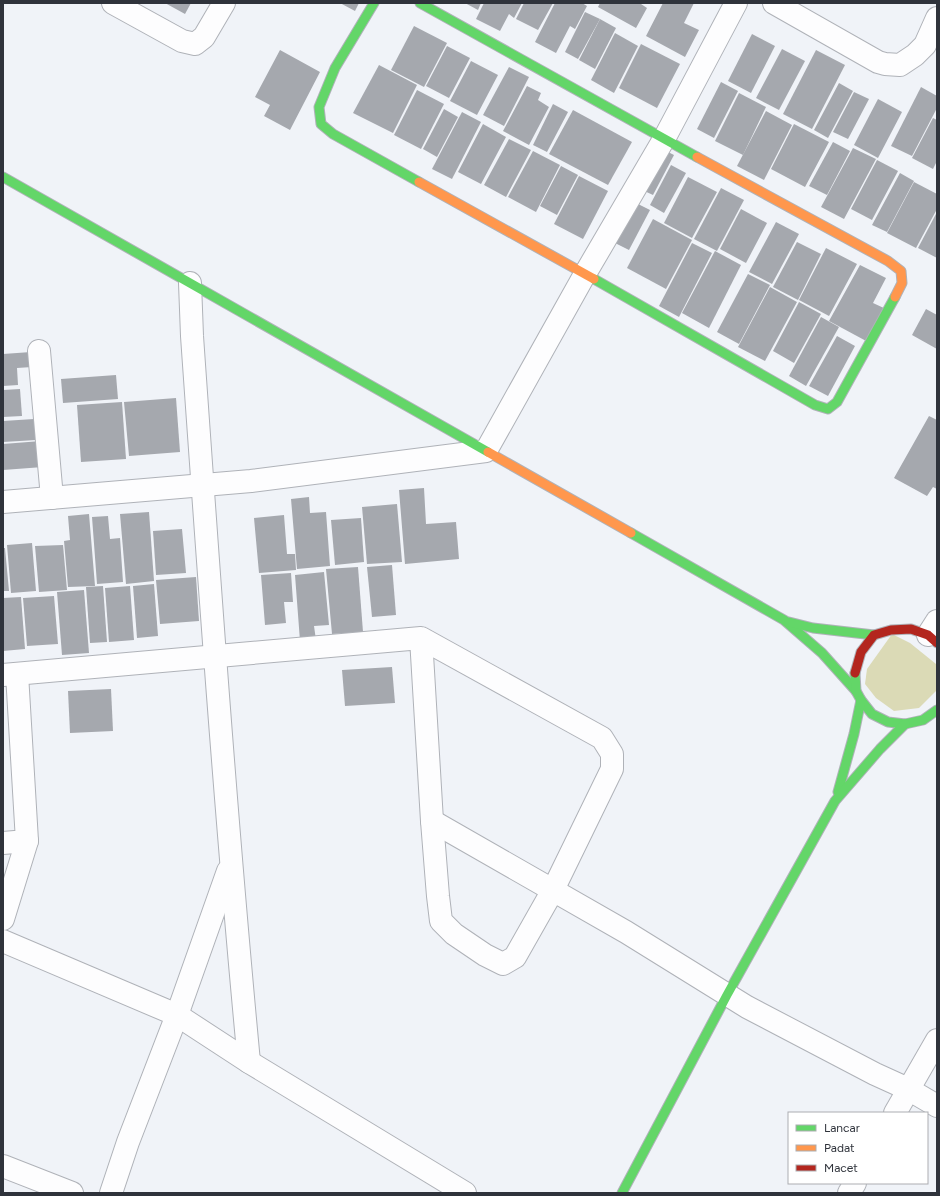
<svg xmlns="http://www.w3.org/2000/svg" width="940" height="1196" font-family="Figtree,sans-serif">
<rect width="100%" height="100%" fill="#f0f3f8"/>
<polygon fill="#dbdab6" points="892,634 910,643 936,664 937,690 919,708 894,711 876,698 865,684 867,669"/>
<g fill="#a5a8ae">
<polygon points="165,3 191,3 185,14"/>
<polygon points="340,3 359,3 355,11"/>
<polygon points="465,3 481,3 478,10"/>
<polygon points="484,3 522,3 514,18 509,14 500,31 476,19"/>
<polygon points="524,3 553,3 538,30 516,19"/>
<polygon points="555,3 582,3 587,6 575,29 570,26 556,53 535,42"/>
<polygon points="600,3 641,3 641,4 647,8 636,28 598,7"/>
<polygon points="663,3 694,3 684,23 699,30 685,57 646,36"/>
<polygon points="585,12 600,19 578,59 565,52"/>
<polygon points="600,19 616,28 595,69 579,60"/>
<polygon points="414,26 447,43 424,87 391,70"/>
<polygon points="615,33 638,46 614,93 591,80"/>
<polygon points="752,34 775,46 751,93 728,81"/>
<polygon points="641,44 680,64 657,108 619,88"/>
<polygon points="447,46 470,58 449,98 426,86"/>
<polygon points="782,49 805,61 779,110 756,98"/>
<polygon points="280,50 320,72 290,130 264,116 270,105 255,97"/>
<polygon points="816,50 845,65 812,129 783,114"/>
<polygon points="471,61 498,75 477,115 450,101"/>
<polygon points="379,65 417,85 393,133 353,113"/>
<polygon points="509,67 529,77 504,126 483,115"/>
<polygon points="721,82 738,91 714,138 697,129"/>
<polygon points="839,83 853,91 828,138 814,130"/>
<polygon points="527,86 541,93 538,100 549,107 529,145 503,131"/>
<polygon points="921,87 937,96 937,108 912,156 891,146"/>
<polygon points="417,90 444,104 421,149 394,135"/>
<polygon points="854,92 869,99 848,139 833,132"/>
<polygon points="739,93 766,107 743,155 715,141"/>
<polygon points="878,99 902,112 878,158 854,145"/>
<polygon points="553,104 568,112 547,152 533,145"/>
<polygon points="444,109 458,117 437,157 423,149"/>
<polygon points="573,110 632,142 608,185 549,154"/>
<polygon points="766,111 792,125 764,180 737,166"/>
<polygon points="462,112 481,122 452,179 432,169"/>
<polygon points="933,118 937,120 937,161 933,169 912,158"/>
<polygon points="483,124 506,137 481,184 458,172"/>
<polygon points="794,124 829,142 805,187 771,169"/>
<polygon points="509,139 531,150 506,197 484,185"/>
<polygon points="833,142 850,151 827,195 809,186"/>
<polygon points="853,148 876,159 844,219 821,207"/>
<polygon points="662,149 674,155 653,195 638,188"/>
<polygon points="533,151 560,165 536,212 508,197"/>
<polygon points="877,160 898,171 872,220 851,209"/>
<polygon points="671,165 686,173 664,213 650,205"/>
<polygon points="561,166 578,175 557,215 540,206"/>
<polygon points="900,173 914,181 887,232 872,225"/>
<polygon points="579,176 608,191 583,239 554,224"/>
<polygon points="688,177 717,192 692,238 664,223"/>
<polygon points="914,182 937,194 937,209 916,248 887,233"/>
<polygon points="721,188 744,200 717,251 694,239"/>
<polygon points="636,203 650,210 629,250 615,243"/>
<polygon points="741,209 767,223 746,263 720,249"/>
<polygon points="937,212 937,258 918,248"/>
<polygon points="653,219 692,240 666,289 627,268"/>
<polygon points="776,222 799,234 772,284 749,272"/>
<polygon points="797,242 821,254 798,300 773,287"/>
<polygon points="692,243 712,253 679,317 659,306"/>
<polygon points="826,248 857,264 829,316 799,300"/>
<polygon points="715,251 741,265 709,328 682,313"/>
<polygon points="860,265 886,278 873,303 886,309 868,342 829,321"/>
<polygon points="748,274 770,285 739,344 717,332"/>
<polygon points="770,287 797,302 765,361 738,347"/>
<polygon points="799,302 821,314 794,363 773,351"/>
<polygon points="926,309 937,315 937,349 912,335"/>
<polygon points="821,317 839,327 806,386 789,376"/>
<polygon points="837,336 855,346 828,396 809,386"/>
<polygon points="31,352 32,367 17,368 18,385 3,386 3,354"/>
<polygon points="116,375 118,399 63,403 61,379"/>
<polygon points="20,389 22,416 3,417 3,390"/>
<polygon points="176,398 180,452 129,456 124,402"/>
<polygon points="122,402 126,459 81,462 77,405"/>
<polygon points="929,416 937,420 937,489 933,487 927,496 894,478"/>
<polygon points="34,419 36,440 3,442 3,421"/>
<polygon points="41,441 43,467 3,470 3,444"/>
<polygon points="424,488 426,524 456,522 459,559 405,564 399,490"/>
<polygon points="309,497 310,513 326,512 330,566 297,569 291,499"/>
<polygon points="397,504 402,562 367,564 362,507"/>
<polygon points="149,512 154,581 126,584 120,514"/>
<polygon points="89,514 95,586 68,587 64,541 70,540 68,516"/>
<polygon points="284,515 287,554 295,554 296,570 259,573 254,518"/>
<polygon points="108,516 110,539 120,538 123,582 97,584 92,517"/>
<polygon points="361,518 364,562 335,565 331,520"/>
<polygon points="182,529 186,573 156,575 153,531"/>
<polygon points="32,543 36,591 11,593 7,545"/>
<polygon points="63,545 67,590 39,592 35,546"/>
<polygon points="3,548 5,548 9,591 3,591"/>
<polygon points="392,565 396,615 372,617 367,567"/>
<polygon points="358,567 363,632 332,634 326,569"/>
<polygon points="324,572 329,625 314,626 316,640 300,641 295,575"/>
<polygon points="291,573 293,602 284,602 286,623 265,625 261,575"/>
<polygon points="196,577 199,621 160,624 156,580"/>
<polygon points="154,584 158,636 137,638 133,586"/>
<polygon points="103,586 107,642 90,643 86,587"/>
<polygon points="130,586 134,640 109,642 105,588"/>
<polygon points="84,590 89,653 62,655 57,592"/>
<polygon points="54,596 58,644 27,646 23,598"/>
<polygon points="21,597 25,649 3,651 3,598"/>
<polygon points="392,667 395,703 345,706 342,670"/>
<polygon points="111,689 113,731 70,733 68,691"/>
</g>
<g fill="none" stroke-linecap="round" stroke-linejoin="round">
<g stroke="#afb2b8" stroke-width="24">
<g id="street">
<polyline points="113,3 182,41 195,44 204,37 224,3"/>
<polyline points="774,3 878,62 885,64 900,65 915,55 925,45 937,18"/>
<path d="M190 283 192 336C209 578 226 820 249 1062"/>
<polyline points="39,351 52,498"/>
<polyline points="3,502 251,481 486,451 585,274 664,139 736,3"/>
<polyline points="928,635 937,621"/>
<polyline points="3,675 421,638 602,738 612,754 612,769 553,890 515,957 503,964 485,955 454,934 441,921 438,896 432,821 421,638"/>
<polyline points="432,821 626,932 747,1007 875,1074 908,1089 937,1106"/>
<polyline points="3,843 27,841 17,674"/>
<polyline points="3,919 27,841"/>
<polyline points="3,941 177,1015 249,1062 465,1193"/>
<polyline points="895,1113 937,1040"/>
<polyline points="3,1166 72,1193"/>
<polyline points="111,1193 128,1142 177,1015 228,871"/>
<polyline points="849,1193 855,1183"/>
</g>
</g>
<g stroke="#afb2b8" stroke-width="11">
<g id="fast">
<polyline points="374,3 335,68 319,107 321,124 333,134 419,182"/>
<polyline points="420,3 697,157"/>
<polyline points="3,177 488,452"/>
<polyline points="594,279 815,405 828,409 837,402 895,297"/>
<polyline points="631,533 784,620 822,653 856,691"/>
<polyline points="789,622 813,628 874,635"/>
<polyline points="855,673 856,691 861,700 872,714 888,722 905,724 923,720 937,710"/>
<polyline points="838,792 854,734 861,700"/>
<polyline points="622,1193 727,995 835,801 880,749 905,724"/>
</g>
</g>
<g stroke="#afb2b8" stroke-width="11">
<g id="slow">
<polyline points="697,157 888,261 901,271 902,283 895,297"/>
<polyline points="419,182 594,279"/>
<polyline points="488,452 631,533"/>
</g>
</g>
<g stroke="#afb2b8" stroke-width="11">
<polyline id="jam" points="855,673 861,652 874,635 891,630 911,629 928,635 937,643"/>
</g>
<use href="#street" stroke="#fdfdfe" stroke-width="22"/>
<use href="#fast" stroke="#63d668" stroke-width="9"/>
<use href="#slow" stroke="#ff974d" stroke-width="9"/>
<use href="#jam" stroke="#b3261e" stroke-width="9"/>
</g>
<rect width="940" height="1196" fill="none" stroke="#2f333b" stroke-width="8"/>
<rect x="788" y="1112" width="140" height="72" fill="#ffffff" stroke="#acadb1"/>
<rect x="796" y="1125" width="20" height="6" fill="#63d668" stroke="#acadb1"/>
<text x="824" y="1132" font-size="12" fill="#2f333b">Lancar</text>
<rect x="796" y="1145" width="20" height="6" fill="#ff974d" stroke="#acadb1"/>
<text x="824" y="1152" font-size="12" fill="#2f333b">Padat</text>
<rect x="796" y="1165" width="20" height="6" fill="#b3261e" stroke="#acadb1"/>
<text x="824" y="1172" font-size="12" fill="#2f333b">Macet</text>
</svg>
